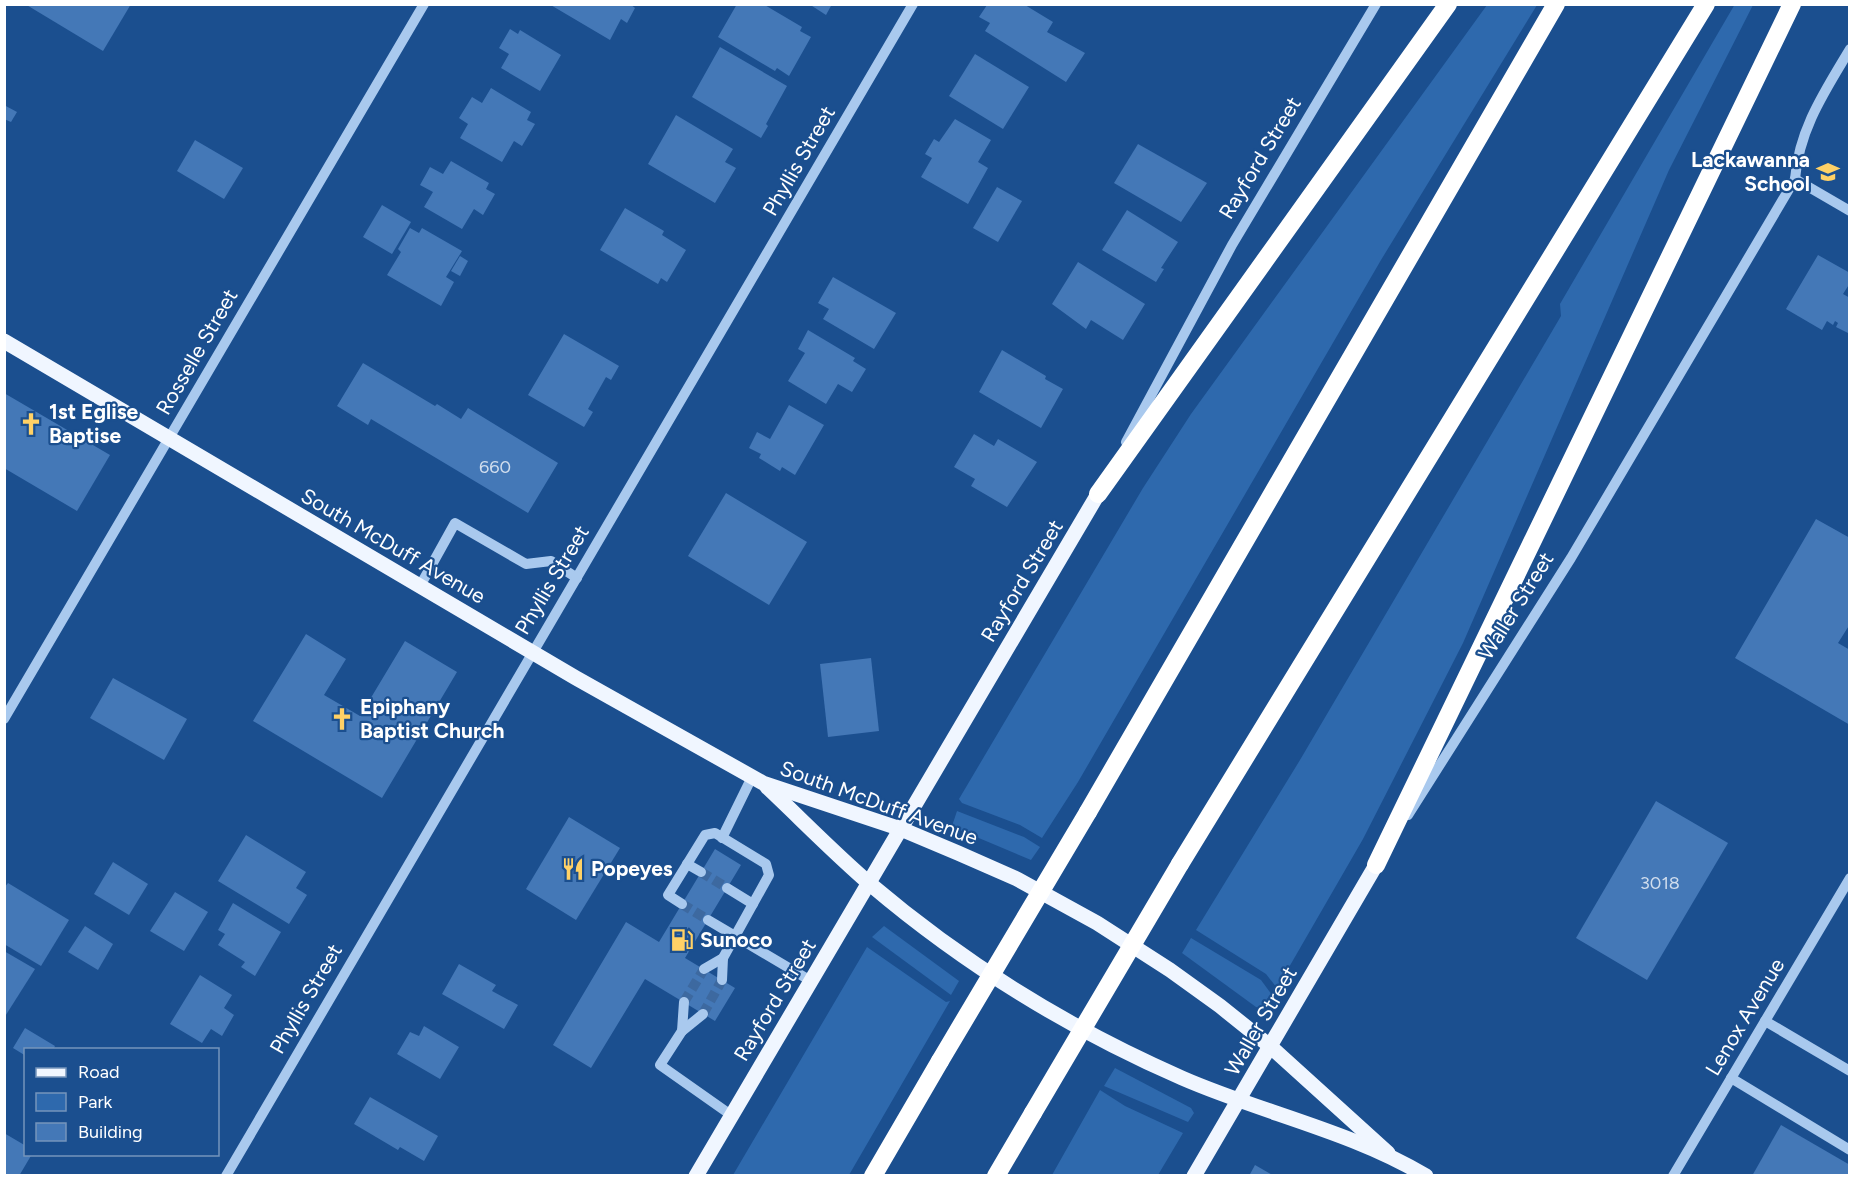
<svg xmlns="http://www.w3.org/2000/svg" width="1854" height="1180" font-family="Figtree,sans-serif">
<rect width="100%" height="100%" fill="#1b4f8f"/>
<g fill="#2e69ad">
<polygon points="1735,4 1753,5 1669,170 1463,643 1363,839 1277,988 1266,974 1196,930 1300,760 1561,316 1560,304"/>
<polygon points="1487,5 1537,5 1381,260 1078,782 1042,838 1020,825 962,803 959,799 1143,488 1191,414"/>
<polygon points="957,811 1024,837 1040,847 1031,860 955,828 952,826"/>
<polygon points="884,926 959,981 951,995 872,937"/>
<polygon points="1191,938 1261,980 1272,995 1259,1008 1256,1007 1182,953"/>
<polygon points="867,947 946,1002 950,1001 849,1175 733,1175"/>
<polygon points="1115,1068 1191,1108 1194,1113 1188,1122 1104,1086"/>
<polygon points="1100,1090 1125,1106 1183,1133 1158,1175 1052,1175"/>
</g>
<g fill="#4478b7">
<polygon points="25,4 131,4 103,51"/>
<polygon points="549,4 630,4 635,8 627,23 621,19 610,40"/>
<polygon points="737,4 763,4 802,27 800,31 811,37 789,76 777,68 775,71 718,37"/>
<polygon points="809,4 832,4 826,15"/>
<polygon points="987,5 1025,5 1053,22 1047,32 1085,53 1066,82 985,31 990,23 979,17"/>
<polygon points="510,29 518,34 520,30 561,55 540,91 501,68 509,54 499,48"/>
<polygon points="720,47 787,86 766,124 768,126 761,138 692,97"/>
<polygon points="975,54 1029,87 1003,129 949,96"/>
<polygon points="491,88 531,112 527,120 535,124 522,146 514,141 502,162 460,138 468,124 459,118 472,97 482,103"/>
<polygon points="4,105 17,112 11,122 4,119"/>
<polygon points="676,115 733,149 725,162 736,168 715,203 648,164"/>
<polygon points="955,119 991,140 978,162 988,168 968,204 921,177 932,158 925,154 934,139 939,142"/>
<polygon points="195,140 243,168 224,199 177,171"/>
<polygon points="1138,144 1207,183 1181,222 1114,183"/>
<polygon points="451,161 489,183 486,189 495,194 483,215 474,209 462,229 424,207 433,192 420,185 430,167 443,174"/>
<polygon points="997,187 1022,201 998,242 973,228"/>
<polygon points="382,205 411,222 392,254 363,237"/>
<polygon points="625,208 664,231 662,235 686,250 667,282 661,278 658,284 600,250"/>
<polygon points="1127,210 1178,242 1161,268 1164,269 1156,282 1102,250"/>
<polygon points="410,228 419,233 422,228 462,251 446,277 454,282 441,306 387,275 401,252 398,249"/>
<polygon points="1818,255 1850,273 1850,283 1843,294 1850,298 1850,334 1836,327 1838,323 1835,321 1833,325 1827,321 1822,330 1786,309"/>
<polygon points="460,256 468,261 460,276 451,271"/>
<polygon points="1078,262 1145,304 1123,340 1091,320 1086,329 1052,304"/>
<polygon points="833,277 896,313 874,349 823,319 829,309 818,303"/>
<polygon points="808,330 855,358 853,361 866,369 852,392 838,384 826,404 788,381 805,353 798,349"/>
<polygon points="564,334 619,366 611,380 606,377 588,409 593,412 584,427 528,395"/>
<polygon points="1002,350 1046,376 1045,379 1063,389 1041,428 979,392"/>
<polygon points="363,363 435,406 437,404 461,419 468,408 558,463 528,513 371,419 368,425 337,406"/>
<polygon points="4,393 110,455 77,511 4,468"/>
<polygon points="789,405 824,425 795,475 782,467 780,471 759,458 761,454 749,448 757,432 770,439"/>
<polygon points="974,434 994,446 998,439 1037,462 1007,507 971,486 975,479 954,467"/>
<polygon points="726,493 807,542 769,605 688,556"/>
<polygon points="1816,519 1850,538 1850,624 1838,643 1850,650 1850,725 1735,658"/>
<polygon points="306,634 346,659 324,695 360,716 405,641 457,672 382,798 253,721"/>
<polygon points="871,658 879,731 828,737 820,664"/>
<polygon points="113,678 187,719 164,760 90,718"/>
<polygon points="1656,801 1728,843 1647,980 1576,938"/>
<polygon points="569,817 620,848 576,920 526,889"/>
<polygon points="246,835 306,872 296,888 307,895 289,924 218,881"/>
<polygon points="715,849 741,865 685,958 735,988 715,1021 645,979 591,1068 553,1045 626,922 659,942"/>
<polygon points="113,862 148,884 129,915 94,894"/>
<polygon points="8,883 69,920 41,966 4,944 4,888"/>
<polygon points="175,892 208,912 184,951 150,931"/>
<polygon points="233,903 281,932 255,976 241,967 245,962 218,945 225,934 218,930"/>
<polygon points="85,926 113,944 98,970 68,952"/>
<polygon points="4,951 35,969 4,1018"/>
<polygon points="459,964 496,985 492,991 518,1005 504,1029 442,994"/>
<polygon points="200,975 232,995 224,1008 234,1015 222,1036 211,1029 202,1043 170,1024"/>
<polygon points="424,1026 459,1047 440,1079 397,1054 410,1032 419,1036"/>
<polygon points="25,1028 55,1046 53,1050 26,1050 26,1056 13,1048"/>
<polygon points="370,1097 438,1136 424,1161 400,1147 398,1150 354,1124"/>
<polygon points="1781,1125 1850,1165 1850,1176 1752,1176"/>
<polygon points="4,1133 26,1146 26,1154 32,1154 19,1176 4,1176"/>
<polygon points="1255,1165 1274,1176 1249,1176"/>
</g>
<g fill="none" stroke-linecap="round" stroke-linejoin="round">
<g stroke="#3d69a0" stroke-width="10" stroke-dasharray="10 5" stroke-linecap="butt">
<polyline points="701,872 727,888"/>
<polyline points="682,904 708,920"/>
<polyline points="684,1002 704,969"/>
<polyline points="703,1014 722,980"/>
</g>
<g stroke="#a9c9ee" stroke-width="10">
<polyline points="1795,179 1850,211"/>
<polyline points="1126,442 1232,245 1376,4"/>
<polyline points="420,586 455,523 526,564 551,561 577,578"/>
<polyline points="4,719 424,4"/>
<path d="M1408 815 1571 558 1795 179C1799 129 1825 91 1850 49"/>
<polyline points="722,838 752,777"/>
<polyline points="687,864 701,872"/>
<polyline points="727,888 753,904"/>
<polyline points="682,904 668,895 705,835 715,833 766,864 769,875 723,958 704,969"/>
<polyline points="708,920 811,981"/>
<polyline points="722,980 723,958"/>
<polyline points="684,1002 682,1031 660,1065 731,1115"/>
<polyline points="1765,1021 1850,1071"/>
<polyline points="682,1031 703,1014"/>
<polyline points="1731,1078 1850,1150"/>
<polyline points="226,1176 913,4"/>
<polyline points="1673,1176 1850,878"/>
</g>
<g stroke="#f0f6ff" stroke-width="15">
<polyline points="4,341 576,678 763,783 901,829 958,853 1017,879 1097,923 1170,970 1220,1006 1271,1047 1388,1153"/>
<path d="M767 787C801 819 834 853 870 884 963 963 1070 1029 1182 1078 1262 1113 1351 1131 1426 1176"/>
<polyline points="696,1176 1098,494"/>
<polyline points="1194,1176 1376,865"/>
</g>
<g stroke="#fff" stroke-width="18">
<polyline points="1098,494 1448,4"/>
<polyline points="1088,812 1556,4"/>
<polyline points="1180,864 1706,4"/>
<polyline points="1376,865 1792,4"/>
<polyline points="873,1176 940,1061"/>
<polyline points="996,1176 1033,1113"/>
</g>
<g stroke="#fff" stroke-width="18">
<polyline points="940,1061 1088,812"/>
<polyline points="1033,1113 1180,864"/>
</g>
</g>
<defs>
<g id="school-bare" transform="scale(1.8)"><path d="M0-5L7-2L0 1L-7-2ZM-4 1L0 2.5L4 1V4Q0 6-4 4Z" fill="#ffd166" stroke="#1b4f8f" stroke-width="2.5" paint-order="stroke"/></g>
<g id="church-bare" transform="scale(1.8)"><path d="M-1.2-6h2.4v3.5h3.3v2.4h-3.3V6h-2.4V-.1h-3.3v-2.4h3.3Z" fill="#ffd166" stroke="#1b4f8f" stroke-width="2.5" paint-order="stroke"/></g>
<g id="restaurant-bare" transform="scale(1.8)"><path d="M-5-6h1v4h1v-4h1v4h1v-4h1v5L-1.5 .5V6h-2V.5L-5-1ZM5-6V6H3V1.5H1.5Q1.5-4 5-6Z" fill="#ffd166" stroke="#1b4f8f" stroke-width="2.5" paint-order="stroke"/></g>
<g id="fuel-bare" transform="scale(1.8)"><path d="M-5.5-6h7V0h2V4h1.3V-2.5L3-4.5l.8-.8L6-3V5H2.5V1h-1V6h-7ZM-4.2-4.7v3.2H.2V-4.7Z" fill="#ffd166" stroke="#1b4f8f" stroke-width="2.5" paint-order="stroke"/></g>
</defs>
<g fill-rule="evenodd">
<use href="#school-bare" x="1828" y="172"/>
<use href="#church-bare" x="31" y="424"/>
<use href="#church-bare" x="342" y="719"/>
<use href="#restaurant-bare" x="573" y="869"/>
<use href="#fuel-bare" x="682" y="940"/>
</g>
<g text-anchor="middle" stroke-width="4.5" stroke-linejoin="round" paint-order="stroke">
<g font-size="18" fill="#d0dded">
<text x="495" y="473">660</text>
<text x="1660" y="889">3018</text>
</g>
<g font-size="21" fill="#fff" stroke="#1b4f8f">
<text transform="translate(1260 158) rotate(-59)" y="7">Rayford Street</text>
<text transform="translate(799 161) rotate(-60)" y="7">Phyllis Street</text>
<text transform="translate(197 352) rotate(-60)" y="7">Rosselle Street</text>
<text transform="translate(393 546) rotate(30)" y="7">South McDuff Avenue</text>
<text transform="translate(552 580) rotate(-59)" y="7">Phyllis Street</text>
<text transform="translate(1022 581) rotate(-59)" y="7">Rayford Street</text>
<text transform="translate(1516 606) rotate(-58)" y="7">Waller Street</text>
<text transform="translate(879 803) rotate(20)" y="7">South McDuff Avenue</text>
<text transform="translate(306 999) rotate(-60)" y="7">Phyllis Street</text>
<text transform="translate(775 1000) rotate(-59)" y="7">Rayford Street</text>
<text transform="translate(1745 1017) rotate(-59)" y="7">Lenox Avenue</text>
<text transform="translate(1261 1021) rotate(-60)" y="7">Waller Street</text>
</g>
<g font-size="21" font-weight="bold" fill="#fff" stroke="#1b4f8f" text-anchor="start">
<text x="1810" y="167" text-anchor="end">Lackawanna<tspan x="1810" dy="24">School</tspan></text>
<text x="49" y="419">1st Eglise<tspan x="49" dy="24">Baptise</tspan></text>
<text x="360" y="714">Epiphany<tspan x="360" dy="24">Baptist Church</tspan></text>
<text x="591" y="876">Popeyes</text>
<text x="700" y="947">Sunoco</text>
</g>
</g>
<rect width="1854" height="1180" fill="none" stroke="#ffffff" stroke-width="12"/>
<rect x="24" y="1048" width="195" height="108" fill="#1b4f8f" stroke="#7695bc" stroke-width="1.5"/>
<rect x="36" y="1068" width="30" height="9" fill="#f0f6ff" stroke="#7695bc" stroke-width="1.5"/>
<text x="78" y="1078" font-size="18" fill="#ffffff">Road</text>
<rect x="36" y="1093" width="30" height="18" fill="#2e69ad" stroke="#7695bc" stroke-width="1.5"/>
<text x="78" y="1108" font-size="18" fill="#ffffff">Park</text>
<rect x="36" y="1123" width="30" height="18" fill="#4478b7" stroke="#7695bc" stroke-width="1.5"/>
<text x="78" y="1138" font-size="18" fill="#ffffff">Building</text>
</svg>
